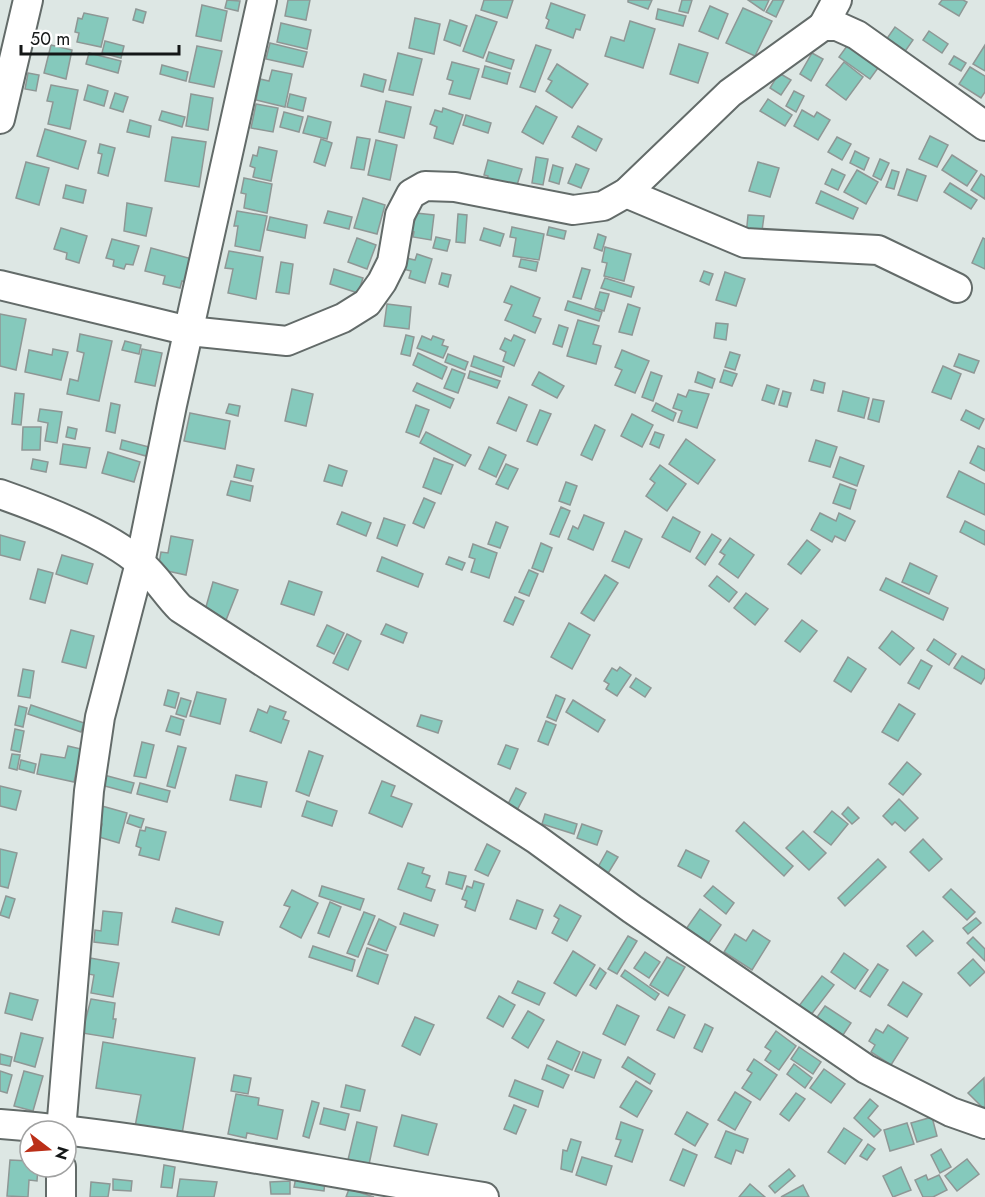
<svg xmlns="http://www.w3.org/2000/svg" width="985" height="1197" font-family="Jost,sans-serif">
<rect width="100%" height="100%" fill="#dde7e4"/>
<g fill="#85c9bc" stroke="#8e9795" stroke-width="1.5">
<polygon points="227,0 240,1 238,11 225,8"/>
<polygon points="288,0 310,0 306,20 285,16"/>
<polygon points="484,0 513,0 507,18 481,10"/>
<polygon points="628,0 652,0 648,9 628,2"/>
<polygon points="682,0 692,0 688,13 679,11"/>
<polygon points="748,0 769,0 764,11"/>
<polygon points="773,0 784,0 776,17 766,12"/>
<polygon points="942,0 963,0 967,2 959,16 939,4"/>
<polygon points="551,3 585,15 580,30 576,29 573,38 546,28 549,20 546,18"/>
<polygon points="202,5 227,11 221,41 196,36"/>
<polygon points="710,6 728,14 718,39 699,31"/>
<polygon points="743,8 772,21 755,56 726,43"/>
<polygon points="136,9 146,12 143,23 133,20"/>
<polygon points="658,9 686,16 683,26 656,19"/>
<polygon points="84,13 108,18 101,47 77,42 79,33 75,32 78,18 82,19"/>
<polygon points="476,15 497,22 483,58 463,51"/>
<polygon points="415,18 440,24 434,54 409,48"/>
<polygon points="450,20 467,26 460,46 444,40"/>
<polygon points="630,21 655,29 643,68 605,56 611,37 624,41"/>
<polygon points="281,23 311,30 307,49 277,42"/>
<polygon points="895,27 913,40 899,60 881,47"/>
<polygon points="929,31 948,44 942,53 923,40"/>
<polygon points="105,41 124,46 121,58 102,53"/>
<polygon points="270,43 307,52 303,67 266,59"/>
<polygon points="679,44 708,53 698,83 670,74"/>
<polygon points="51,45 72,50 66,79 44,73"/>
<polygon points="536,45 551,50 535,92 520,87"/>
<polygon points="985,45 985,71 973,64"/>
<polygon points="197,46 222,51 214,87 189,82"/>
<polygon points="847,46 878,68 870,79 839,57"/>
<polygon points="489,52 514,60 511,69 486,61"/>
<polygon points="89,53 121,61 118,73 86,64"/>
<polygon points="398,53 422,59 413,95 389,90"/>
<polygon points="812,53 823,59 811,81 800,74"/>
<polygon points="954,56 966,63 961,71 949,64"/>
<polygon points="452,62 479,69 470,99 449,94 453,81 447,79"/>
<polygon points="844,62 863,77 846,100 826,85"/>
<polygon points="557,64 588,84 572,108 546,91 552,81 548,79"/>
<polygon points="162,65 188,72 186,81 160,74"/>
<polygon points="485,66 510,73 507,84 482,77"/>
<polygon points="970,67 985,76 985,92 981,98 959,84"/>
<polygon points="272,70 292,74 285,107 256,100 260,79 269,81"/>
<polygon points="28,73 39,75 36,91 25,89"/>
<polygon points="779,73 791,80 781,95 770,88"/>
<polygon points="364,74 386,80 383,92 361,86"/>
<polygon points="51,85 78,90 70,129 48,124 53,102 47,101"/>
<polygon points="88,85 108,91 104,106 84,100"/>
<polygon points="794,91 804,96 796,112 786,106"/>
<polygon points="115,93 128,97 123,112 110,108"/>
<polygon points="191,94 213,98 208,130 186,126"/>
<polygon points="290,94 306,98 303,111 287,107"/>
<polygon points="768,99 792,115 785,126 760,111"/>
<polygon points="386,101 411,107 404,138 379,132"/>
<polygon points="256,104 278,108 273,132 251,128"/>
<polygon points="536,106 557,117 543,144 522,132"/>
<polygon points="443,108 463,115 453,144 434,138 437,127 430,124 435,110 442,112"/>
<polygon points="802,110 814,117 817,112 830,120 818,140 794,126"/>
<polygon points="162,111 185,117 182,127 159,120"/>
<polygon points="284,112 303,117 299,132 280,127"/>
<polygon points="466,115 491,123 488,133 463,125"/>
<polygon points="308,116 331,122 327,139 303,133"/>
<polygon points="130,120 151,126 149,137 127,132"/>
<polygon points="578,126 602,139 596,151 572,137"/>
<polygon points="45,129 86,141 78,169 37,156"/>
<polygon points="930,136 948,145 937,167 919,159"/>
<polygon points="172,137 206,142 199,187 165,181"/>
<polygon points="357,137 370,139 364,170 351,168"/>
<polygon points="837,137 851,144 842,160 828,152"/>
<polygon points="321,139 332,143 325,166 314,162"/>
<polygon points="376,140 397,145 390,180 368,175"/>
<polygon points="100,144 115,148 108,176 98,173 102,154 98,153"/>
<polygon points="259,147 277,151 271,181 253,177 255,168 250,166 253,155 257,156"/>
<polygon points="855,151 869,158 864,170 850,163"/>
<polygon points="952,155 977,171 967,186 942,170"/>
<polygon points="536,157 548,159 543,185 532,183"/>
<polygon points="880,159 889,163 881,180 873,176"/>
<polygon points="488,160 522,169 517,185 509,183 507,191 485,185 488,176 484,175"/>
<polygon points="26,162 49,168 39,205 16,198"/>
<polygon points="758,162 779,168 770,197 749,191"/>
<polygon points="576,164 589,169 581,188 568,183"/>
<polygon points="553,165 563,168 559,184 549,181"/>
<polygon points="832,169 845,175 838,190 825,184"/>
<polygon points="907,169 926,176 917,201 898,195"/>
<polygon points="857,170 878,182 866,204 844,192"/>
<polygon points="892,170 899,172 894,189 886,187"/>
<polygon points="981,174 985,177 985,199 971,190"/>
<polygon points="244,178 272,184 267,213 244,208 246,194 241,193"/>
<polygon points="950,183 977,200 971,209 944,192"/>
<polygon points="66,185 86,190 83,203 63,198"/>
<polygon points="821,191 858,208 853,219 816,203"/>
<polygon points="363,198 385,205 377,234 354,228"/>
<polygon points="127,203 152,208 146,236 124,231"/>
<polygon points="237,211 267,216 260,251 235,246 238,226 234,226"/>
<polygon points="328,211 352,217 349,229 324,223"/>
<polygon points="416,213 434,215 431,240 413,237 414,232 407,231 409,219 415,220"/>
<polygon points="458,214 467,215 465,243 456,242"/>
<polygon points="748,215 764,216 761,238 746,236"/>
<polygon points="270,217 307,225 305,238 267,230"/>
<polygon points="512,227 544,234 539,260 513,256 516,238 510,237"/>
<polygon points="549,227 566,231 564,239 547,235"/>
<polygon points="61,228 87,236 79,263 66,259 67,253 54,249"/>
<polygon points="484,228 504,234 500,246 480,240"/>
<polygon points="598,234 606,237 602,251 594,248"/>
<polygon points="436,237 450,240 447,251 433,248"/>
<polygon points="357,238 376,245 367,269 348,262"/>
<polygon points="983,238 985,239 985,269 972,263"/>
<polygon points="112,239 139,246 133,265 126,264 124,269 113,266 114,260 106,258"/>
<polygon points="605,247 631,254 624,281 604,276 607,263 602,262"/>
<polygon points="151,248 192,259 186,282 182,281 180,288 163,284 165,276 145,271"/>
<polygon points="229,251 263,257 256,299 228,293 233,269 225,268"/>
<polygon points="417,254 432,259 425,283 409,278 411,271 403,269 406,258 415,260"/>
<polygon points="521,259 538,262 536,271 519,267"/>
<polygon points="281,262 293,264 289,294 276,292"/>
<polygon points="582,268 590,270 581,299 573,297"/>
<polygon points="334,269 363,278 358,293 330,284"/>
<polygon points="704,271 713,274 709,285 700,281"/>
<polygon points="725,272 745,279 736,306 716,300"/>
<polygon points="442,273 451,275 448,287 439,284"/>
<polygon points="605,278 634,287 631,297 601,288"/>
<polygon points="511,286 540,298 533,316 541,319 535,333 505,320 512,305 504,302"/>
<polygon points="600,292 609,294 604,311 595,308"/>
<polygon points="568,301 602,312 599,321 565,310"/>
<polygon points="387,304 411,307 409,329 384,326"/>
<polygon points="628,304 640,308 632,335 619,332"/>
<polygon points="0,314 26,319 16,370 0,366"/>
<polygon points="578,320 599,326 593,344 601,346 596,364 567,356"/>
<polygon points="716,323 728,324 726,340 714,338"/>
<polygon points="559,325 568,328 562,347 553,344"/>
<polygon points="80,334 112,341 99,401 67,394 70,379 78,381 84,353 77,351"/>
<polygon points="406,335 414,337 410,356 401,354"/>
<polygon points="514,335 525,340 514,366 503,361 506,352 500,349 505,338 511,341"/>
<polygon points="422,336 431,340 433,336 444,340 442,345 448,347 443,358 417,348"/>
<polygon points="125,341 141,345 139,354 122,350"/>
<polygon points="53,349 68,352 61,380 25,372 29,350 52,355"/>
<polygon points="142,349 162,353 155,386 135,382"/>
<polygon points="622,350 649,361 635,393 615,385 622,370 615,367"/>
<polygon points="730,352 740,355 735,370 725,367"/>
<polygon points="418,353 447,367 442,379 413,365"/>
<polygon points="448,354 468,362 465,370 445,362"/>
<polygon points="959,354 979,361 974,373 954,366"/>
<polygon points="474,356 504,367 501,377 471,366"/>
<polygon points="943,366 961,374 951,399 932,392"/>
<polygon points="452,369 465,374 458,393 444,388"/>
<polygon points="724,370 737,374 732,386 720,382"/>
<polygon points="470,371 500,381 497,388 468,378"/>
<polygon points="539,372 564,386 557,398 532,385"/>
<polygon points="651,372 662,376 653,401 642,397"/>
<polygon points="698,372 715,379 712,388 695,382"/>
<polygon points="814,380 825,383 823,393 811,390"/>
<polygon points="417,383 454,399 450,408 413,391"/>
<polygon points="767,385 779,389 774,404 762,400"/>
<polygon points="292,389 313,394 306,426 285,421"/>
<polygon points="689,390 709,394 697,428 678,422 682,411 673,408 678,394 686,397"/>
<polygon points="783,391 791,393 787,407 779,405"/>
<polygon points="843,391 869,398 864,418 838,411"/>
<polygon points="15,393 24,394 21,425 12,424"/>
<polygon points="509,397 527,405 516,431 497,423"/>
<polygon points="873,399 884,401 879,422 868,419"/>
<polygon points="111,403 120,405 115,433 106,431"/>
<polygon points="656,403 676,413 673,421 652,411"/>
<polygon points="229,404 240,406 238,416 226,413"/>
<polygon points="416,405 429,410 419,437 406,432"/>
<polygon points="40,409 62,412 57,443 45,441 48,423 38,421"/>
<polygon points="540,410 551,414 537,445 527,441"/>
<polygon points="966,410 984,419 979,429 961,420"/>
<polygon points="190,413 230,421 225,449 184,441"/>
<polygon points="632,414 653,425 642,447 621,436"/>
<polygon points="595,425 605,430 592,460 581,455"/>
<polygon points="23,427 41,427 40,450 22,450"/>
<polygon points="68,427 77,429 75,439 66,437"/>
<polygon points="426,432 471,455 465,466 420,443"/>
<polygon points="655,432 664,435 659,448 650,444"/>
<polygon points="686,439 715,460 698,484 669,464"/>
<polygon points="122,440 149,447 146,456 120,449"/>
<polygon points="816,440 837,447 830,467 809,461"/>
<polygon points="63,444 90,448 86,468 60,464"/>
<polygon points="978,446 985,449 985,471 970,463"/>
<polygon points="489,447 506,455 496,477 479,469"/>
<polygon points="108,452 140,462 134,482 102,473"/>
<polygon points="840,457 864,466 857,486 833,477"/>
<polygon points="434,458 453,465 441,494 423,487"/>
<polygon points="33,459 48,462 46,472 31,469"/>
<polygon points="506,464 518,469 508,489 496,484"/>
<polygon points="237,465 254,469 251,481 234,477"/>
<polygon points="329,465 347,471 342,486 324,481"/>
<polygon points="660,465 686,484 667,511 646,496 655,483 650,479"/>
<polygon points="959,471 985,484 985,515 947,497"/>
<polygon points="231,481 253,486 250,501 227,495"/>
<polygon points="566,482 577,486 570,505 559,501"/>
<polygon points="840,484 856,490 850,509 833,503"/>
<polygon points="424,498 435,503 424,528 413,523"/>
<polygon points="561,507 570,511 559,537 550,534"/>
<polygon points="342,512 371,523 366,536 337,524"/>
<polygon points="820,513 836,521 839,513 855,521 845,541 835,536 832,542 811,530"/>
<polygon points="584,515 604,523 593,550 568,539 573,526 578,529"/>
<polygon points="673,517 700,532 690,552 662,537"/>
<polygon points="384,518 405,525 397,546 377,538"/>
<polygon points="965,521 985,531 985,545 960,532"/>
<polygon points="496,522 508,527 500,548 488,544"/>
<polygon points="625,531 642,539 629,568 612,561"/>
<polygon points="712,534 721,540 705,565 696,558"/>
<polygon points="0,535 25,542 20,560 0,555"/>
<polygon points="171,536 193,540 186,575 158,569 161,552 168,553"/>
<polygon points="730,538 754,555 738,578 719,564 725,555 720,552"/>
<polygon points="807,540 820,550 801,574 788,564"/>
<polygon points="541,543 552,548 543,572 532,568"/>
<polygon points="473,544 497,553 489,578 471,572 475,559 469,557"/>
<polygon points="62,555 93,564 87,584 56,574"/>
<polygon points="382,557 423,574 418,587 377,571"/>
<polygon points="449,557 465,563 462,570 446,564"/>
<polygon points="910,563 937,576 929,594 902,582"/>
<polygon points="38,569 53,573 45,603 30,599"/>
<polygon points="529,570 538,574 529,596 519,592"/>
<polygon points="605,575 618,583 594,621 581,613"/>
<polygon points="717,576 737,592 729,602 709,586"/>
<polygon points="886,578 948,608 943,620 880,590"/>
<polygon points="289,581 322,592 314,615 281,604"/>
<polygon points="213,582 238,590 226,620 204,614"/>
<polygon points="746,593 768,609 755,625 734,608"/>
<polygon points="515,597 524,601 513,625 504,621"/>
<polygon points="802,620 817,631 800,652 785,641"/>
<polygon points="569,623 590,635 572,669 551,657"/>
<polygon points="386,624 407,633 403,643 381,634"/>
<polygon points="327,625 344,633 334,654 317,646"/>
<polygon points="71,630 94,636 86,668 62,662"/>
<polygon points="892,631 914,648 900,665 879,648"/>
<polygon points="347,634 361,641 348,670 333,663"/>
<polygon points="934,639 956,654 949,665 927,650"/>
<polygon points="962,656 985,670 985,677 981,684 954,668"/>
<polygon points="848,657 866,669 851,692 834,681"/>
<polygon points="921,660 932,666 919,689 908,683"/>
<polygon points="620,667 631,675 617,696 606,689 609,684 604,681 612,668 617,671"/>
<polygon points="23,669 34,671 30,698 18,696"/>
<polygon points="636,678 651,688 645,697 630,687"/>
<polygon points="168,690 179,693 175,708 164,705"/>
<polygon points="197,692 226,699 220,724 190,716"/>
<polygon points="556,695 565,699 556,721 547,717"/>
<polygon points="181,698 191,701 186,717 176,714"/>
<polygon points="573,700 605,720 598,732 566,712"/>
<polygon points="899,704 915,714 898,741 882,732"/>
<polygon points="31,705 84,723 81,732 28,714"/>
<polygon points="19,706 27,708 23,727 15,725"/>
<polygon points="270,706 286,712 283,719 289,721 281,743 250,731 258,709 267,713"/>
<polygon points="421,715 442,721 438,733 417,726"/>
<polygon points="171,716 184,720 180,735 166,731"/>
<polygon points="546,721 556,725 548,745 538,741"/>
<polygon points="15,729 24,731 20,752 11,750"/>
<polygon points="142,742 154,745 146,778 134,776"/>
<polygon points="506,745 518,749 510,769 498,764"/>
<polygon points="68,746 81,749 74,782 37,774 41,754 65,758"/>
<polygon points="178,746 186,748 175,788 167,786"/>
<polygon points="309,751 323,756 309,796 296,791"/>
<polygon points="12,754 20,755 17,770 9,768"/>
<polygon points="21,760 36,764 34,773 19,769"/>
<polygon points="907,762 921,774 903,795 889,784"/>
<polygon points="104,775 134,783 131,793 101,785"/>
<polygon points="236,775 267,782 261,807 230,800"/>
<polygon points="382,781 395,786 391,796 412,804 402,827 369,813"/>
<polygon points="140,783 170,791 167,802 137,794"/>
<polygon points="0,786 21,791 16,810 0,806"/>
<polygon points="516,788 526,793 516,812 506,808"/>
<polygon points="899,799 918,818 905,831 895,822 892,825 883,816"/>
<polygon points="307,801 337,811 332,826 302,816"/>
<polygon points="102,806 127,813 119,843 99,837 102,824 97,823"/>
<polygon points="848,807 859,818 852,824 842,814"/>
<polygon points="832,811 848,824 831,845 814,832"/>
<polygon points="545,814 577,824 574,834 542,824"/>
<polygon points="130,815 144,819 141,828 127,823"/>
<polygon points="744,822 793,866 784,876 736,831"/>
<polygon points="582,824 602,831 597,845 577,838"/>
<polygon points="146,827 166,832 159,860 139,855 141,848 136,846 140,830 145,831"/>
<polygon points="803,831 826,853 809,870 786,848"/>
<polygon points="923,839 942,859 929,871 910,852"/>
<polygon points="487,844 500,851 488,876 475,870"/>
<polygon points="0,849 17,853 8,888 0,886"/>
<polygon points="686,850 709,861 701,878 678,866"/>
<polygon points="607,851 618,857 607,875 597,869"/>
<polygon points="878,859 886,867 845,906 838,898"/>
<polygon points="408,863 424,868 422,873 430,876 426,887 435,890 431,901 398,889"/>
<polygon points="449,872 466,876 462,889 446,884"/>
<polygon points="474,881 484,884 475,911 465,907 467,901 462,899 467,886 472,888"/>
<polygon points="322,886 364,899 360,910 319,896"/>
<polygon points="713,886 734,903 726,914 704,896"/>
<polygon points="951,889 975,912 967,920 943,897"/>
<polygon points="292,890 318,903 301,938 280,927 290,907 284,905"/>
<polygon points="6,896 15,899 9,918 0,915"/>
<polygon points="517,900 543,910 536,929 510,919"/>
<polygon points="330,902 341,907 329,937 318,933"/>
<polygon points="560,905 581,916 567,941 552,933 559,919 554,916"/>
<polygon points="176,908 223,922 219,935 172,922"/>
<polygon points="700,909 721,925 708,944 686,929"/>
<polygon points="103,911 122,913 118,945 94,942 95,930 101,931"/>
<polygon points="364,912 375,916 358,957 347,953"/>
<polygon points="404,913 438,925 434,936 400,924"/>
<polygon points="976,918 981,923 968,934 963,928"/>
<polygon points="379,919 396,927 386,951 368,944"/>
<polygon points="753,930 770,941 752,970 724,952 735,934 746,941"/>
<polygon points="923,931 933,941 916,956 907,946"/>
<polygon points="628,936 637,941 617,974 608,969"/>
<polygon points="973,937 985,949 985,961 967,943"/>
<polygon points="313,946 355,960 352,971 309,957"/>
<polygon points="367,948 388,955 378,984 357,976"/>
<polygon points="573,951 595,965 576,996 554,983"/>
<polygon points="645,952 660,962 649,978 634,968"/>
<polygon points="844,953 868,970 855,989 831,972"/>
<polygon points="667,957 685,967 668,996 650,985"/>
<polygon points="90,958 119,963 113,997 91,993 94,975 88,974"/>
<polygon points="973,959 985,972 970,986 958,973"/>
<polygon points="878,964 888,970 870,997 860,991"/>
<polygon points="600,968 606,973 596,989 590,985"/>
<polygon points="625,970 659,994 655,1000 621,976"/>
<polygon points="822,976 834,985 807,1020 795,1011"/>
<polygon points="518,981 545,993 539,1005 512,993"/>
<polygon points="903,982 922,994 907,1017 888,1005"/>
<polygon points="10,993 38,1000 32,1020 5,1013"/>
<polygon points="499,996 515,1005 503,1027 487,1018"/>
<polygon points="91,999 115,1003 113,1019 116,1019 113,1038 82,1033"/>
<polygon points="617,1005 639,1016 625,1045 603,1034"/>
<polygon points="825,1006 851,1023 839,1041 813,1023"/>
<polygon points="669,1007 685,1015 674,1038 657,1030"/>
<polygon points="528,1011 544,1020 528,1048 512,1038"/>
<polygon points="415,1017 434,1025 420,1055 402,1046"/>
<polygon points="705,1024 713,1028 702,1052 694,1048"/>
<polygon points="888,1025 908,1038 891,1065 871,1052 875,1045 869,1041 876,1029 883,1033"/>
<polygon points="776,1031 796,1046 779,1070 765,1060 771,1051 765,1047"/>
<polygon points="21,1033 43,1038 35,1067 14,1061"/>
<polygon points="557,1041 580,1052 572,1070 548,1059"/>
<polygon points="103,1042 195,1058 181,1140 134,1132 141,1095 96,1088"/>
<polygon points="799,1047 821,1062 813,1074 791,1059"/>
<polygon points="583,1052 601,1060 594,1078 575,1071"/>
<polygon points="0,1054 12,1057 10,1066 0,1064"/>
<polygon points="628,1057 655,1074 650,1084 622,1067"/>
<polygon points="754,1059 777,1075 760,1100 742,1088 752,1073 747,1070"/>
<polygon points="794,1064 812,1078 805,1088 787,1074"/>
<polygon points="547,1065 569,1075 563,1088 542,1079"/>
<polygon points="824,1069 845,1084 831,1103 810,1088"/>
<polygon points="0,1071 12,1075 7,1093 0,1091"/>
<polygon points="24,1071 43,1076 33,1111 14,1106"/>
<polygon points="234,1075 251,1078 248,1094 231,1091"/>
<polygon points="984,1078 985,1106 983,1108 968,1093"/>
<polygon points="515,1080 543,1091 538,1107 509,1096"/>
<polygon points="636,1081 652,1091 637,1117 620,1107"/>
<polygon points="346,1085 365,1090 360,1111 341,1107"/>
<polygon points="735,1092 751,1102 735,1130 718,1120"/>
<polygon points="796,1093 805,1099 789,1121 780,1114"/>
<polygon points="236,1094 259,1098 258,1105 283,1110 277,1139 247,1133 246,1138 228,1134"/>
<polygon points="870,1099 878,1106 868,1118 881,1130 874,1137 854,1118"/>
<polygon points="312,1101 319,1103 309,1138 303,1136"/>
<polygon points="514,1105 526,1110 516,1134 504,1129"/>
<polygon points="324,1108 349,1114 345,1130 320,1124"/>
<polygon points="687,1112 708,1124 695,1146 675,1134"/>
<polygon points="402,1115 437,1124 428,1155 394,1146"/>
<polygon points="932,1117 937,1136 917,1142 911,1123"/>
<polygon points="357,1122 377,1127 368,1169 347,1164"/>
<polygon points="621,1122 643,1130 632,1162 615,1156 621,1140 616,1139"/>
<polygon points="907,1123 914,1144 890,1151 884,1130"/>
<polygon points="844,1128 862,1140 845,1164 828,1152"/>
<polygon points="726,1131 748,1139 743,1153 736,1150 731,1164 715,1157"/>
<polygon points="571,1139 581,1142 572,1172 561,1169 563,1150 567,1151"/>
<polygon points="868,1144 875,1149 867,1160 860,1156"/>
<polygon points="683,1149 697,1155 684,1186 670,1180"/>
<polygon points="941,1149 951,1167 940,1173 931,1155"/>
<polygon points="582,1157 612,1166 606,1185 576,1175"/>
<polygon points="967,1159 979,1174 957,1191 945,1176"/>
<polygon points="10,1160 30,1161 30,1167 38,1167 37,1181 29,1180 28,1197 7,1196"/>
<polygon points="164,1165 175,1167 172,1188 161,1187"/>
<polygon points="901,1167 911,1190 893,1197 883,1176"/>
<polygon points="789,1169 795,1176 775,1193 769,1186"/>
<polygon points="926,1175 928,1180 939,1175 947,1190 933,1197 923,1197 915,1180"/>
<polygon points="296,1177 325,1181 324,1191 294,1187"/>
<polygon points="113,1179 132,1181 131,1191 113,1190"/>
<polygon points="180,1179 217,1182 214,1197 177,1197"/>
<polygon points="290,1181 290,1194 271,1194 270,1182"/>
<polygon points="91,1182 110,1184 108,1197 90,1197"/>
<polygon points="750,1184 765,1197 739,1197"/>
<polygon points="803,1185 809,1197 781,1197"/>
<polygon points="349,1189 374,1197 346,1197"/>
</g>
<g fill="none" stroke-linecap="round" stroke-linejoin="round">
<g stroke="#636b69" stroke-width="32">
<g id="minor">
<polyline points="823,26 837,0"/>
<polyline points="0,119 28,0"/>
<polyline points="626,193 745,243 878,250 957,288"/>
<polyline points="0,285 189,331 287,341 343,318 367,303 382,282 392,262 400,215 411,194 425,186 455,187 573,210 603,206 626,193 730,93 823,26 837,26 857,35 985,126"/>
<path d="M0 494C40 508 109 535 140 563 155 575 166 594 180 608L536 839 632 909 866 1069 951 1112 985 1124"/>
<path d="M0 1124C163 1137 323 1173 484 1197"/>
<polyline points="61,1131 89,791 100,717 140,563 172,405 262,0"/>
<polyline points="61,1197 61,1167"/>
</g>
</g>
<use href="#minor" stroke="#fff" stroke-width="28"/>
</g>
<g transform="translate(48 1149) rotate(107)"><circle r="28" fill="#ffffff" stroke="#a1a2a2" stroke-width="1.5"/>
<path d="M0-4.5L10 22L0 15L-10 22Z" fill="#bb2f18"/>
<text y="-9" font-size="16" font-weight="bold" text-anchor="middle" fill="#141717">N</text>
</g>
<path d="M21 45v9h158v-9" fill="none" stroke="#141717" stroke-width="3"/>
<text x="30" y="45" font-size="18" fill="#141717" stroke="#ffffff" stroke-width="4.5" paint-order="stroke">50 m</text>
</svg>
